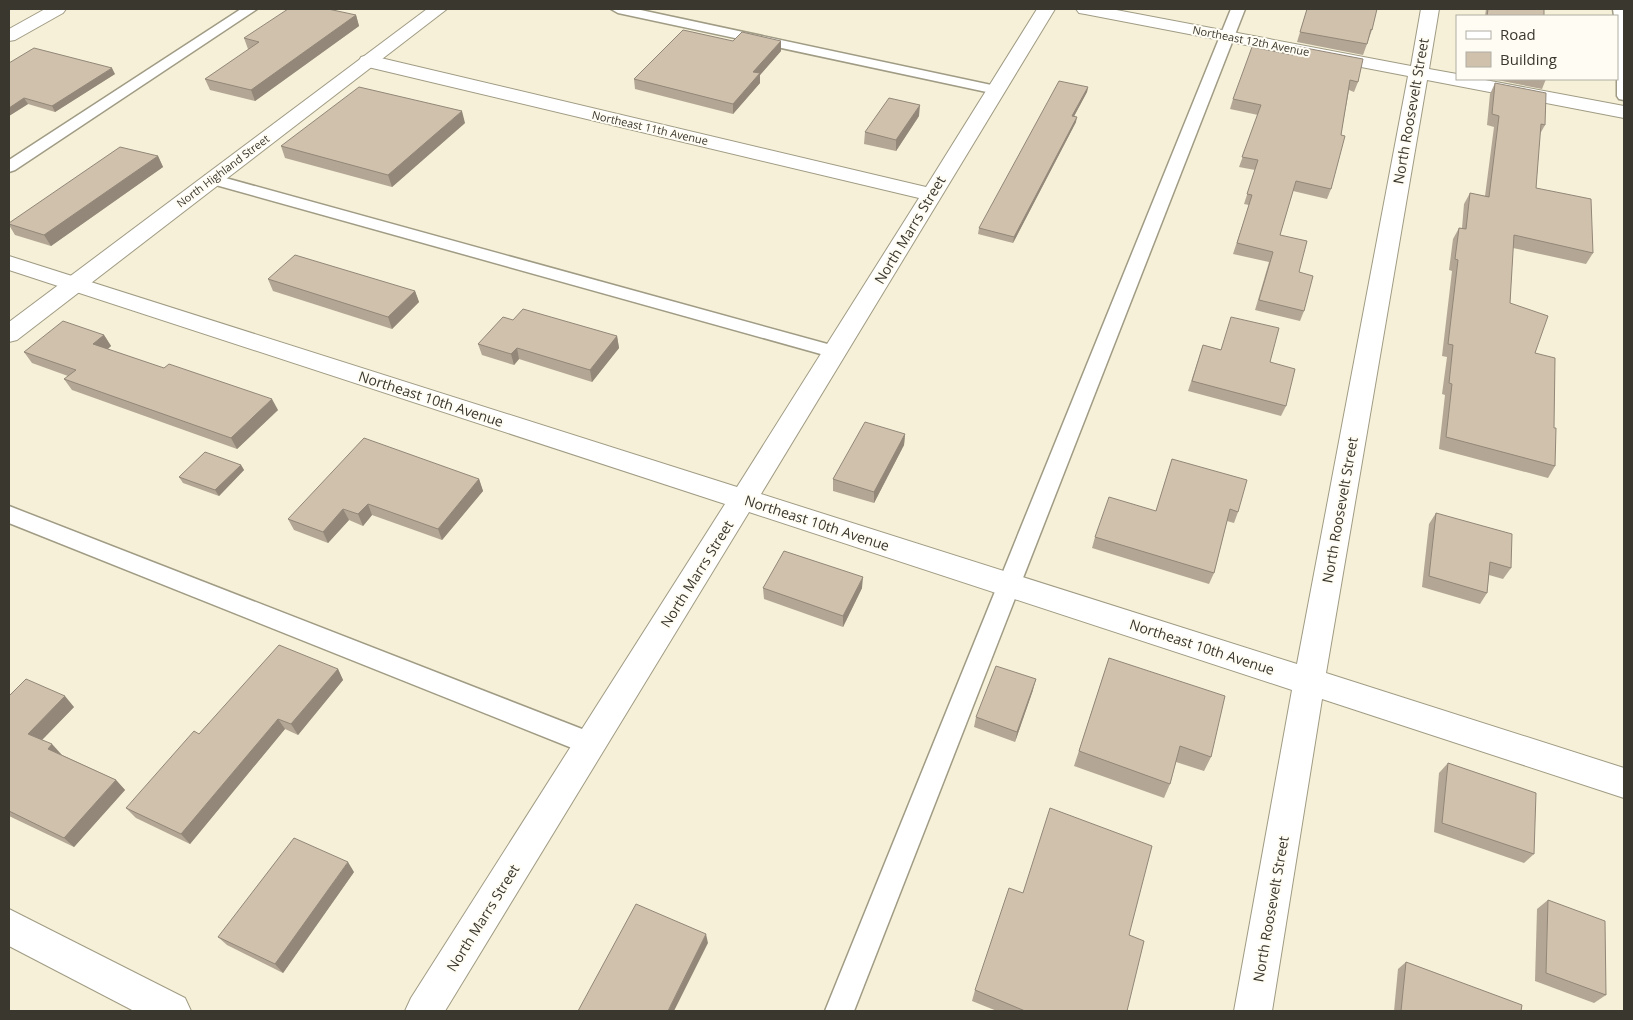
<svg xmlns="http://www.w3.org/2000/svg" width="1633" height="1020" font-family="'Open Sans',sans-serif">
<rect width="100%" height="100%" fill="#f5f0d7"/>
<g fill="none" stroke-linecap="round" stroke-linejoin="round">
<g stroke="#a09b84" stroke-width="3">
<g id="lane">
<polygon points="241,9 257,9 15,170 9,172 9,160"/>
<polygon points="611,9 636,9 996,86 1001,87 1003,90 1001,93 996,94 618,13"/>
<polygon points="1231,9 1245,9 854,1011 825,1011"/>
<polygon points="1613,9 1624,9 1624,100 1619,99 1617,96 1617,16 1614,16"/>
<polygon points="211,174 842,348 844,352 842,356 835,358 205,182 203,179 205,176"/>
<polygon points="9,506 600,736 603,744 600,752 591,755 582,752 9,523"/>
</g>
</g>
<g stroke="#a09b84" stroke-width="2">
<g id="street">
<polygon points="45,9 66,9 63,13 15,40 9,41 9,29"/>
<polygon points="1037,9 1055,9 761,494 1297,664 1408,76 1085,14 1079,13 1076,9 1111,9 1411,66 1421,9 1439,9 1429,69 1457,74 1457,79 1480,79 1624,106 1624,118 1427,80 1326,673 1624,768 1624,798 1322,699 1272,1011 1234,1011 1292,690 749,512 445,1011 405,1011 411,998 725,504 9,270 9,256 737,487 919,198 368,67 361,65 359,61 361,57 368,55 926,187"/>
<polygon points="9,909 185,998 191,1011 134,1011 9,946"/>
</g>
</g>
<g stroke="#a09b84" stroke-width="2">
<polygon id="secondary" points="427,9 447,9 17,340 9,342 9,322"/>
</g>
<use href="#lane" fill="#fff" fill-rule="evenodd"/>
<use href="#street" fill="#fff" fill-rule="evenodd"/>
<use href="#secondary" fill="#fff" fill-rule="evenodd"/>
</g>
<g fill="#b3a694">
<polygon points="1307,9 1372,30 1363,55 1297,42"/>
<polygon points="1486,9 1544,9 1544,16 1485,16"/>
<polygon points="356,15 359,26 255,101 210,90 205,79 249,50 248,49 244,38"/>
<polygon points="733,41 781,41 781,51 760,75 760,83 733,114 635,89 634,79"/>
<polygon points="1293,55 1358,82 1354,92 1349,90 1331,189 1327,199 1293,191 1280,235 1299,272 1304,311 1300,321 1255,310 1269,262 1233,254 1249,205 1244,204 1255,170 1239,167 1258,115 1230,109 1233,99"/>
<polygon points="9,63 115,74 55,112 28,104 9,116"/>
<polygon points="1492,79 1546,79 1542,89"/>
<polygon points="1495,83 1545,125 1540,134 1536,188 1593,253 1586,264 1513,248 1510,303 1535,353 1554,428 1555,466 1548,478 1439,449 1445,395 1442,394 1447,357 1442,356 1452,271 1449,270 1453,239 1459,228 1462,228 1464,204 1470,193 1485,196 1494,127 1487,125 1490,94"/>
<polygon points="1088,87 1087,92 1074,116 1076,122 1013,243 978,234 979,228"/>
<polygon points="919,116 896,151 864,144 865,132"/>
<polygon points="465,123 392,187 285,158 281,146"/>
<polygon points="158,156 163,167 51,246 15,235 9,225 9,223"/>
<polygon points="268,279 415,291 419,302 392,329 273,291"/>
<polygon points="513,320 617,336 619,348 592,382 519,359 514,365 482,355 478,344"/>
<polygon points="104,335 111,346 108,349 278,410 237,449 72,390 64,379 68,376 32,363 24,352"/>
<polygon points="1203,345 1270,362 1286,406 1281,416 1188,391"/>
<polygon points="905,434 904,445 874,503 833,491 833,479"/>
<polygon points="1172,459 1238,512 1234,523 1227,521 1214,573 1209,584 1092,548 1095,537 1156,511"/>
<polygon points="241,465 244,470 219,496 183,483 179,477"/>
<polygon points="479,479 483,491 442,540 372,515 363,526 349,520 328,543 294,530 288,519"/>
<polygon points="1436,513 1511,568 1503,579 1489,575 1487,593 1480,604 1422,587 1429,524"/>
<polygon points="763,588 862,588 843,627 764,599"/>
<polygon points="1109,658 1211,757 1204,771 1176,762 1170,784 1164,798 1074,766"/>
<polygon points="338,669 343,680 298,735 285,729 190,844 136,818 126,808 199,734"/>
<polygon points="1033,690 1015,742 974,727 976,717"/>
<polygon points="9,696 74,707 42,740 62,755 116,780 125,790 74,847 9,816"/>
<polygon points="1448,763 1534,854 1524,863 1434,832 1439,773"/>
<polygon points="354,872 283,973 227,945 218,937"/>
<polygon points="1548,900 1606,995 1594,1003 1535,981 1537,909"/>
<polygon points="1406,962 1521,1011 1394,1011 1398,969"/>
<polygon points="975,990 1127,1011 997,1011 972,1001"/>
</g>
<g fill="#928778">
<polygon points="356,15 359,26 255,101 251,90"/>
<polygon points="781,41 781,51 760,75 760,83 733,114 733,104 753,72"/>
<polygon points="112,68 115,74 55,112 52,106"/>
<polygon points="1088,87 1087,92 1071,122 1072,116"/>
<polygon points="24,98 28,104 9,116 9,108"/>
<polygon points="920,105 919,116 896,151 896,140"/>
<polygon points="462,111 465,123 392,187 388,175"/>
<polygon points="1077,117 1076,122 1013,243 1014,237"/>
<polygon points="158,156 163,167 51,246 44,235"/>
<polygon points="415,291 419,302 392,329 388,317"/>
<polygon points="104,335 111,346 100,355 93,344"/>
<polygon points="617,336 619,348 592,382 590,370"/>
<polygon points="517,348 519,359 514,365 511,354"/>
<polygon points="272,399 278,410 237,449 231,438"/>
<polygon points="905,434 904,445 874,503 874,492"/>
<polygon points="241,465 244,470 219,496 215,490"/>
<polygon points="479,479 483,491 442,540 438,529"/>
<polygon points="368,504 372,515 363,526 358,514"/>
<polygon points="343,509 349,520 328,543 323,532"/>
<polygon points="863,577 862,588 843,627 843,616"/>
<polygon points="338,669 343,680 298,735 291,724"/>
<polygon points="1036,679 1033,690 1015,742 1017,732"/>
<polygon points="65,696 74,707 38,744 28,734"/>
<polygon points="278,719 285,729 190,844 181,834"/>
<polygon points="52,744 62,755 48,749"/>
<polygon points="116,780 125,790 74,847 64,838"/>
<polygon points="348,862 354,872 283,973 275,964"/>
<polygon points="706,934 708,943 674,1011 668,1011"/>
</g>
<g fill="#d0c1ac" stroke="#928778">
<polygon points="288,9 328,9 356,15 251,90 205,79 259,42 244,38"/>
<polygon points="1307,9 1377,9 1372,30 1371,29 1367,44 1300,32"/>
<polygon points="1488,9 1544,9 1544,16 1487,16"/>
<polygon points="683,30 733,41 742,32 781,41 753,72 760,73 733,104 634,79"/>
<polygon points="1295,46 1363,59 1358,82 1350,80 1341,135 1345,136 1331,189 1296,181 1280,235 1307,241 1299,272 1313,276 1304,311 1259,300 1273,252 1237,243 1252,195 1247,194 1258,160 1242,157 1261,105 1233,99 1252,47 1293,55"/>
<polygon points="34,48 112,68 52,106 24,98 9,108 9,63"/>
<polygon points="1059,81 1088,87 1072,116 1077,117 1014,237 979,228"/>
<polygon points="1495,83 1546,93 1545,125 1541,124 1536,188 1591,199 1593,253 1514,235 1510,303 1548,316 1535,353 1555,358 1554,428 1556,428 1555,466 1446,437 1452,384 1449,383 1453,345 1448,344 1458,260 1455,259 1459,228 1466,229 1470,193 1489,197 1499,116 1492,114"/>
<polygon points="359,87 462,111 388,175 281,146"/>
<polygon points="889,98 920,105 896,140 865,132"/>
<polygon points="120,147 158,156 44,235 9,224 9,223"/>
<polygon points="295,255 415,291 388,317 268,279"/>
<polygon points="523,309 617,336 590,370 517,348 511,354 478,344 503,317 513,320"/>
<polygon points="1231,317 1279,328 1270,362 1295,369 1286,406 1192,381 1203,345 1221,350"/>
<polygon points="63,321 104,335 93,344 164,368 169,364 272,399 231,438 64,379 76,370 24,352"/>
<polygon points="865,422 905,434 874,492 833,479"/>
<polygon points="364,438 479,479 438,529 368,504 358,514 343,509 323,532 288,519"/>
<polygon points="205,452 241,465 215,490 179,477"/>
<polygon points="1172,459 1247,480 1238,512 1230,509 1214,573 1095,537 1109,497 1156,511"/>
<polygon points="1436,513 1512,534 1511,568 1490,562 1487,593 1429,576"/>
<polygon points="784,551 863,577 843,616 763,588"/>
<polygon points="279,645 338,669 291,724 278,719 181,834 126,808 194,731 199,734"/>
<polygon points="1109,658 1225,696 1211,757 1180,746 1170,784 1079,751"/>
<polygon points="996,666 1036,679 1017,732 976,717"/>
<polygon points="26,679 65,696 28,734 52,744 48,749 116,780 64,838 9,811 9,696"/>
<polygon points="1448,763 1536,793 1534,854 1442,823"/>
<polygon points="1050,808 1152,846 1129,935 1144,941 1127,1011 1025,1011 975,990 1009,888 1023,893"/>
<polygon points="294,838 348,862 275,964 218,937"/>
<polygon points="1548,900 1605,921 1606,995 1546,973"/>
<polygon points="636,904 706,934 668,1011 578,1011"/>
<polygon points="1406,962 1522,1005 1521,1011 1401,1011"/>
</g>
<g text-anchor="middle" stroke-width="4" stroke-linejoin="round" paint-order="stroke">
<g font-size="11" fill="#3a382e" stroke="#fffdf3">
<text transform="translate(1251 41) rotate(11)" y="4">Northeast 12th Avenue</text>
<text transform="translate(650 128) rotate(13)" y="4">Northeast 11th Avenue</text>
<text transform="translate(223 171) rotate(-37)" y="4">North Highland Street</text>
</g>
<g font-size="14" fill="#3a382e" stroke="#fffdf3">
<text transform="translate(1411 111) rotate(-80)" y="5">North Roosevelt Street</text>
<text transform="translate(910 230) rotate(-59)" y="5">North Marrs Street</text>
<text transform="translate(431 399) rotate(18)" y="5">Northeast 10th Avenue</text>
<text transform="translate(1340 510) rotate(-80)" y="5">North Roosevelt Street</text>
<text transform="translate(817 523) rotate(18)" y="5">Northeast 10th Avenue</text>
<text transform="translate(697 574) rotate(-58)" y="5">North Marrs Street</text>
<text transform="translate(1202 647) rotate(18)" y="5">Northeast 10th Avenue</text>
<text transform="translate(1271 909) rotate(-80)" y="5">North Roosevelt Street</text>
<text transform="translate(483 918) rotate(-58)" y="5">North Marrs Street</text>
</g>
</g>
<rect width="1633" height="1020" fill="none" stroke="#3a382e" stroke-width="20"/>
<rect x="1456" y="15" width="162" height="65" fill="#fffdf3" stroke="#b0aea4"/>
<rect x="1466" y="31" width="25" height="8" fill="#ffffff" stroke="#b0aea4"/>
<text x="1500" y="40" font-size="15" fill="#3a382e">Road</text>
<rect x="1466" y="52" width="25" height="15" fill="#d0c1ac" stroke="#b0aea4"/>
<text x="1500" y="65" font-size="15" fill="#3a382e">Building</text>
</svg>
